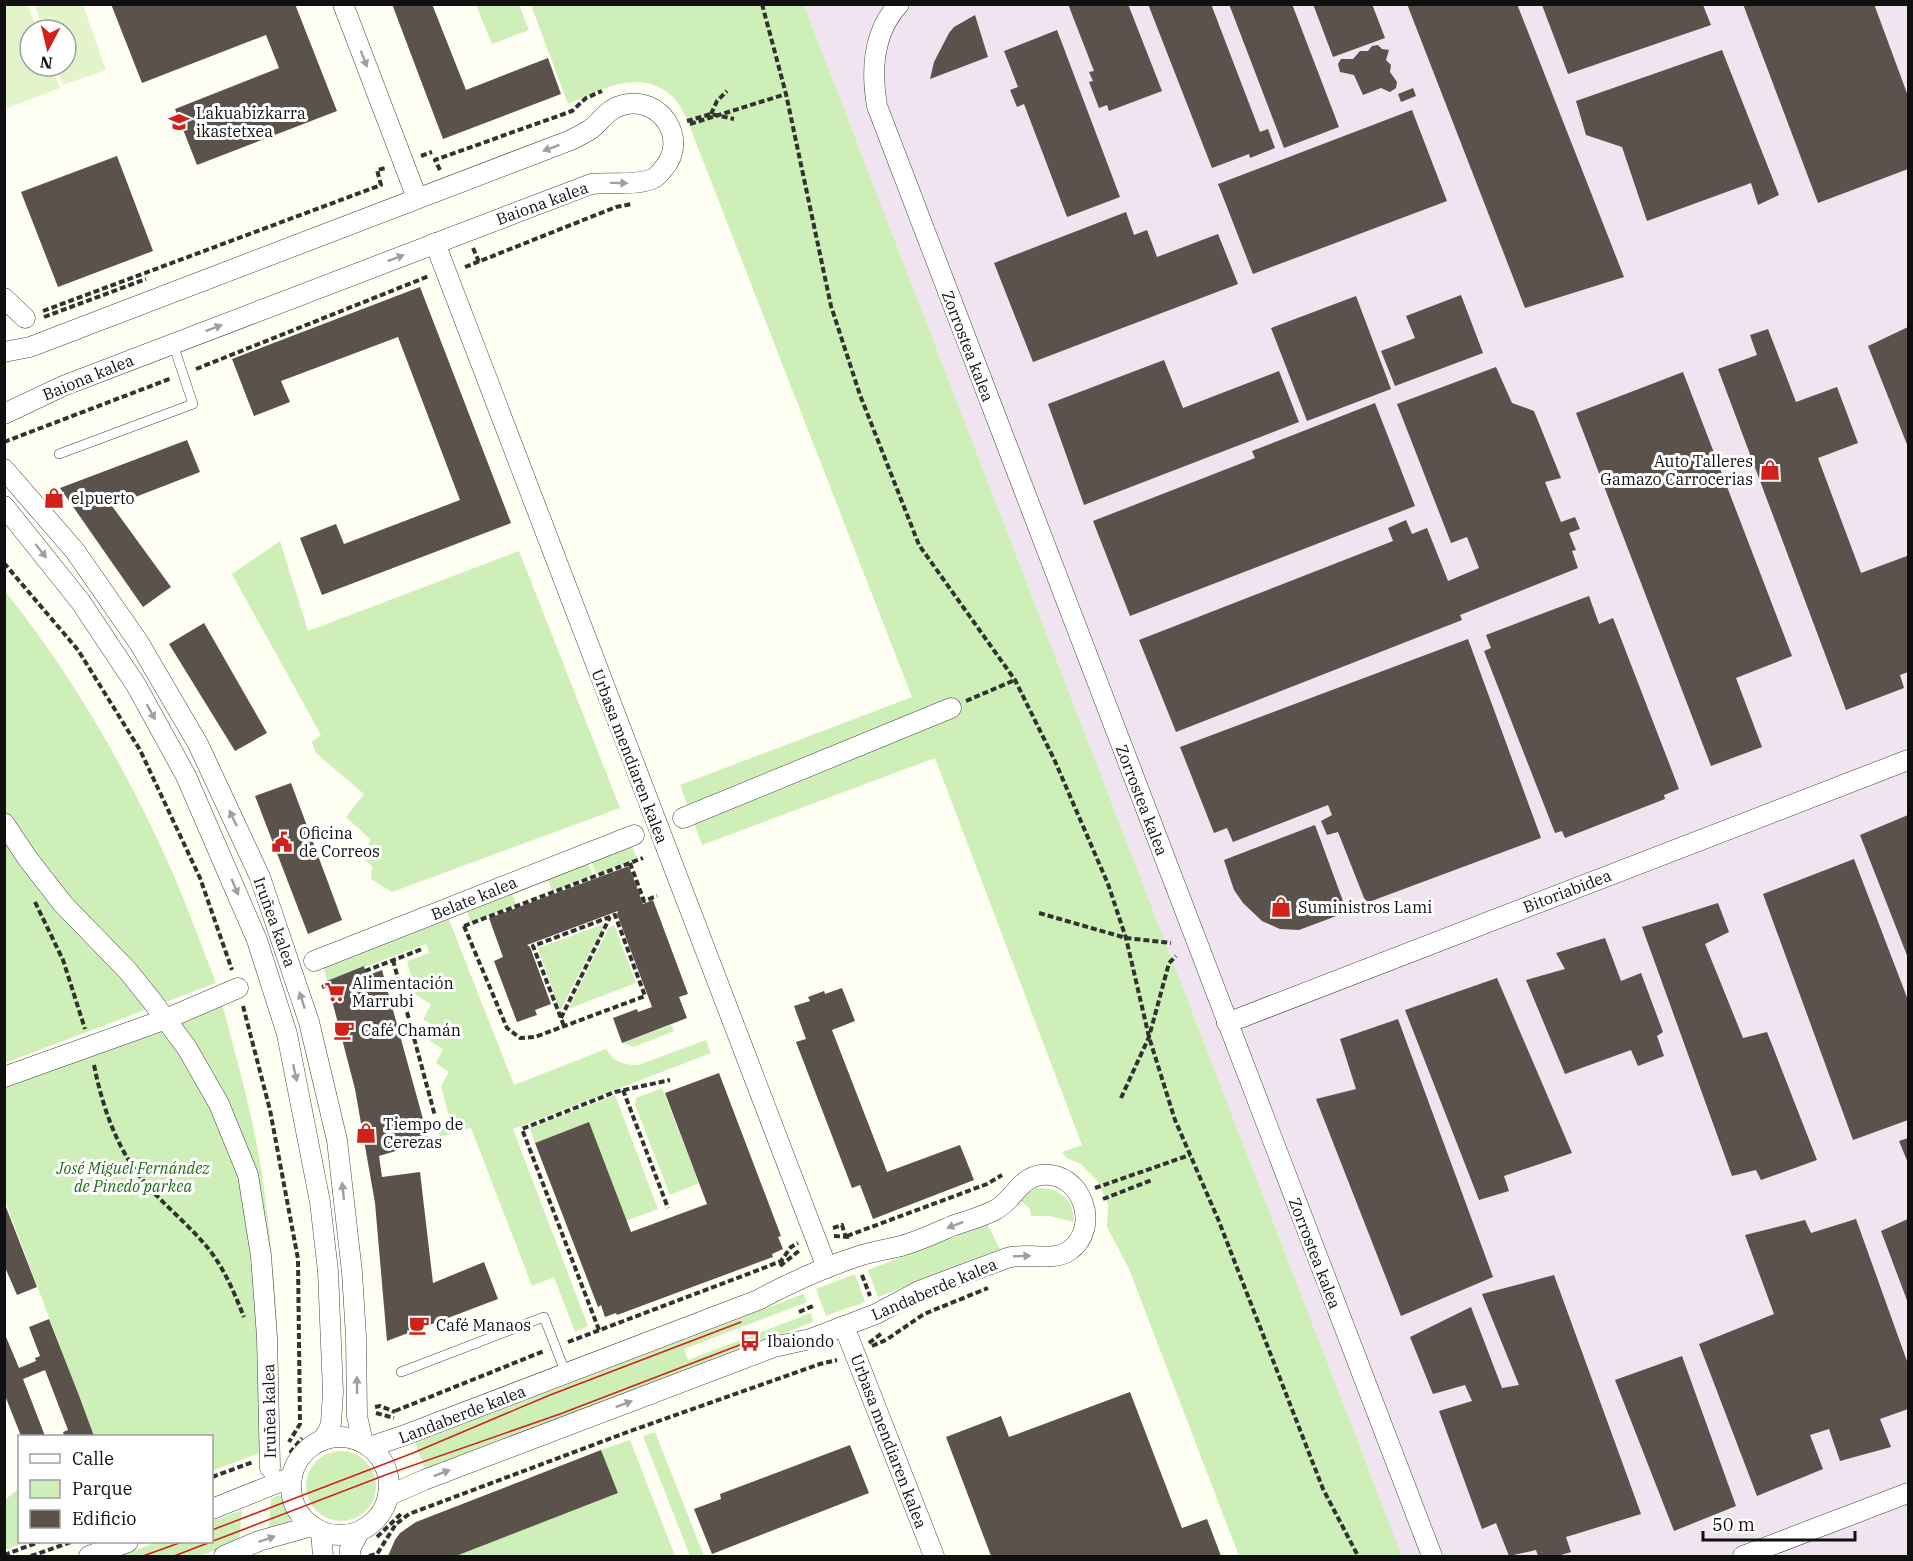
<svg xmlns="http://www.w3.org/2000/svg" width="1913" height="1561" font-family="'IBM Plex Serif',serif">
<rect width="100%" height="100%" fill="#fffef3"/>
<polygon fill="#efe4ef" points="804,5 1908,5 1908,1556 1402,1556"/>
<g fill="#ceefb7">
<polygon points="476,5 519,5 529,30 492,44"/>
<path d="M531 5H804L1402 1556H1239L1129 1269 1107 1227 1108 1204 1098 1182 1081 1164 1067 1158 1062 1152 1082 1145 935 758 702 845 680 785 912 697 686 117C682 110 678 102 673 97 641 67 602 89 568 104Z"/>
<polygon points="280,541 308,631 519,551 620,808 392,892 371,879 372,866 361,857 371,840 346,817 364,794 316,753 312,742 321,735 232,574"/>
<path d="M4 590C74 677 130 775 174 876 189 911 202 947 216 983L5 1063Z"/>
<polygon points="632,846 637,859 596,874 591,861"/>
<polygon points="588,863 593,876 552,891 547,878"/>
<polygon points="512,892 516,905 471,922 466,910"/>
<path d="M448 917 514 1085 606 1049C614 1062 623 1065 638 1065L706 1040 711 1053 513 1129 588 1326 575 1332 554 1277 532 1286 471 1128 440 1137 437 1125 450 1120 441 1086 449 1072 436 1063 443 1049 430 1041 437 1027 423 1020 431 1004 416 995 407 961 429 953 426 944 327 981 323 966Z"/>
<polygon points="604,924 604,925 560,1011 538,948"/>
<polygon points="614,925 636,983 568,1009 609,927"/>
<path d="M222 1003C236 1057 252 1112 261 1168 275 1260 281 1353 278 1446L212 1471V1436H94L5 1201V1086Z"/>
<polygon points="671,1025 674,1031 634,1047 622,1043"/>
<polygon points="662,1088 699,1183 670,1195 635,1105 636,1098"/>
<polygon points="615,1095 658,1209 626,1221 589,1122 535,1143 530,1128"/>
<path d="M1036 1188C1059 1187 1074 1199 1074 1222L1050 1216H1031L1030 1209 1020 1200 1027 1193Z"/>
<polygon points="987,1224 1000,1249 878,1297 868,1270"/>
<polygon points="855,1274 865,1302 826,1316 816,1289"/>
<polygon points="803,1294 807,1302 684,1349 688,1360 811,1313 813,1322 425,1470 415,1442"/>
<polygon points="655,1432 704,1556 690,1556 643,1436"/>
<polygon points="630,1440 675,1556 456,1556 618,1493 601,1450"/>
<circle cx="341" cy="1486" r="35"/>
<polygon points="18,1489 20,1542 26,1542 5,1550 5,1500"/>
<polygon points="280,1495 290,1517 289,1523 268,1532 271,1498"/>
<polygon points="242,1510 239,1542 199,1556 118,1556 158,1542 212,1542 212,1521"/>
</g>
<g fill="#e2f5ca">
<polygon points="5,4 28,5 37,30 30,30 30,66 51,66 60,88 5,109"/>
<polygon points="38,4 83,5 106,70 63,85 56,66 66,66 66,30 43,30 35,6"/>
</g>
<g fill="#5a524b">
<polygon points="111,4 295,4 337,111 197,165 175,109 279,68 266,35 142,83"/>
<polygon points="392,4 432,4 466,90 548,58 561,94 443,139"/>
<polygon points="1068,4 1128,4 1162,91 1109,111 1107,105 1099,108 1089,82 1093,81 1089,72 1094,71"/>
<polygon points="1148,4 1211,4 1260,132 1268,129 1275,148 1250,158 1249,154 1212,168"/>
<polygon points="1229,4 1292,4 1339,127 1284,148"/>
<polygon points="1313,4 1372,4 1385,38 1333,57"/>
<polygon points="1407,4 1517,4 1624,277 1525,308"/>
<polygon points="1743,4 1874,4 1908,96 1908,169 1818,203"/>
<polygon points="1542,5 1703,5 1711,25 1568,74"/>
<polygon points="975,15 988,57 930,79 934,62 949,33 954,27"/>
<polygon points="1057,30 1120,197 1067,217 1024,104 1017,107 1010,90 1018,87 1004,51"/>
<polygon points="1378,45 1382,49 1389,50 1386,60 1391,65 1390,72 1397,82 1396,88 1390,92 1381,88 1363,95 1354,75 1340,72 1338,64 1341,59 1353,59 1360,51 1368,51 1372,46"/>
<polygon points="1722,50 1779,195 1758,205 1751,183 1647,221 1622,147 1586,135 1576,101"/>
<polygon points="1413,88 1416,96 1401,102 1398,94"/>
<polygon points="1412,110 1447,201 1253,274 1218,184"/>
<polygon points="117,156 153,251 58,287 21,192"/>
<polygon points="1126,212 1134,235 1147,230 1157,257 1218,234 1238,284 1033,362 994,263"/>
<polygon points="420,287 511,523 322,595 300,538 336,524 344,544 460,500 398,337 281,381 290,402 254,416 232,359"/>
<polygon points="1461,295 1483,353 1395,386 1381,351 1415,338 1406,316"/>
<polygon points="1356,296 1391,389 1307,421 1271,328"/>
<polygon points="1908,327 1908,447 1868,346"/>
<polygon points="1768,329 1796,402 1837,387 1858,443 1818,458 1861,573 1907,556 1908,560 1908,672 1900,675 1904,688 1846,710 1718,369 1757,355 1750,335"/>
<polygon points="1164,360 1183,408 1279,371 1299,422 1084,505 1048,404"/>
<polygon points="1496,367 1512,403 1534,411 1561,478 1545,482 1561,522 1575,517 1580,529 1569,533 1576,550 1572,551 1578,568 1460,615 1462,620 1176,732 1139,640 1393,541 1388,528 1406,520 1412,534 1427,528 1448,581 1479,568 1467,537 1451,543 1397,404"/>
<polygon points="1683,372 1792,656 1736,678 1762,747 1711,766 1576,413"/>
<polygon points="1375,403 1415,506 1130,616 1093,521 1255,458 1252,451"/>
<polygon points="187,440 200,472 112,506 171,587 143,607 60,488"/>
<polygon points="1589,596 1599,624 1613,618 1679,789 1664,795 1665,799 1565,838 1562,831 1555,833 1484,651 1491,648 1486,635"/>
<polygon points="204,623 267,733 235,751 169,644"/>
<polygon points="1468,639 1541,838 1366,903 1338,832 1327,835 1321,821 1332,815 1328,805 1233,842 1227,828 1214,833 1180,747"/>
<polygon points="291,783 342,920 308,934 255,796"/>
<polygon points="1908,815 1908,958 1860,835"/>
<polygon points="1315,825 1347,912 1299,930 1280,929 1262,921 1243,903 1234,890 1224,860"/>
<polygon points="1854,859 1908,1000 1908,1120 1853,1140 1763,894"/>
<polygon points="629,866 643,904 653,900 688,994 679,997 687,1018 622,1043 613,1018 637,1009 638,1012 652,1007 617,914 618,911 527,945 530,947 551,1004 535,1010 537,1015 517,1022 494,961 503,957 489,918"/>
<polygon points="1718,903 1729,932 1705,944 1743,1038 1767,1032 1817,1160 1761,1180 1756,1170 1732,1176 1642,927"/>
<polygon points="1605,938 1621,981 1641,973 1663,1032 1657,1036 1664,1056 1638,1066 1631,1050 1565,1074 1526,980 1565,969 1556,953"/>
<polygon points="364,966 366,976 382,970 429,1141 379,1156 382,1177 420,1172 433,1283 484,1262 498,1299 387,1341 375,1203 355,1089 327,981"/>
<polygon points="1497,978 1572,1153 1504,1176 1509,1191 1479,1200 1405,1010"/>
<polygon points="842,988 855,1021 832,1030 887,1172 960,1145 974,1180 873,1219 860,1185 852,1188 796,1042 806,1039 794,1006 810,1001 808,997 824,991 825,994"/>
<polygon points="1398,1019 1493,1277 1401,1316 1316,1099 1356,1089 1340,1039"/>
<polygon points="719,1073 781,1236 778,1237 783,1249 772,1254 773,1257 617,1315 616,1313 605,1317 601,1305 598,1307 535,1143 589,1122 631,1232 707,1204 665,1093"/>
<polygon points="1908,1138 1908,1163 1899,1141"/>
<polygon points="4,1202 37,1287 17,1295 4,1265"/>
<polygon points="1856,1219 1908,1364 1908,1409 1880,1419 1891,1447 1840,1461 1829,1429 1810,1435 1823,1469 1757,1496 1699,1344 1774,1314 1745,1235 1805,1220 1811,1233"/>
<polygon points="1908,1219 1908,1303 1881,1231"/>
<polygon points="1554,1275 1641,1514 1566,1537 1571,1552 1558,1556 1538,1556 1536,1550 1509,1556 1496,1523 1482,1529 1439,1411 1472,1401 1465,1385 1433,1394 1410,1337 1471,1307 1502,1388 1519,1385 1482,1294"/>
<polygon points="49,1319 78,1393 94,1436 64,1436 63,1432 68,1430 45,1370 23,1379 45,1436 21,1436 4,1393 4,1332 19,1368 36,1361 35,1358 40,1356 29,1327"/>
<polygon points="1682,1356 1736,1506 1674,1531 1615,1380"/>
<polygon points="1130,1392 1182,1528 1207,1519 1221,1556 991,1556 946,1437 1001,1416 1009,1437"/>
<polygon points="850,1445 869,1493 712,1554 694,1509 721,1499 720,1494"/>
<polygon points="601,1450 618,1493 456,1556 388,1556 395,1540 400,1533 416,1522"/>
</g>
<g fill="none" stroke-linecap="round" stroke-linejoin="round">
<g stroke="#434343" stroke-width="10">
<g id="lane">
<polyline points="59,454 193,404 173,344"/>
<polyline points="401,1372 544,1317 566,1374"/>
</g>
</g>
<g stroke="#434343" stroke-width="21">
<g id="street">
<polyline points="343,4 417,198"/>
<path d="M899 4C873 32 871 71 877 106L1432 1556"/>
<polyline points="435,243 827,1268"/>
<polyline points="4,298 25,318"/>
<path d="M4 352 30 347 571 140C577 137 585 133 591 129 602 120 609 108 623 105 660 95 689 139 664 168 661 171 658 176 654 178 640 186 609 182 591 184L63 386 4 414"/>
<polyline points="4,469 75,551 139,643 198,744 260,877 309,1022 337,1140 352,1272 356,1337 357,1416 363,1443"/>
<polyline points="4,506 80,601 136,685 186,776 257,940 287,1034 320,1202 328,1271 333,1392 331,1423 328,1432 321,1441"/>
<polyline points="683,818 951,708"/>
<polyline points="4,823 28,859 63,904 128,971 152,1001 187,1048 219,1104 248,1175 261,1256 267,1337 270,1468"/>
<polyline points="314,961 634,835"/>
<polyline points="1227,1023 1908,760"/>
<polyline points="4,1077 166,1019 238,988"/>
<polyline points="844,1326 934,1556"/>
<circle cx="340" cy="1486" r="49"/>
<path d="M370 1447 405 1435 758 1300C788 1284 820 1269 853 1258 869 1252 885 1250 901 1246 919 1241 936 1233 952 1226 966 1221 982 1217 995 1210 1013 1201 1019 1178 1041 1175 1082 1170 1102 1228 1069 1251 1053 1262 1027 1252 1007 1258L919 1291 876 1314 810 1339 774 1347 424 1480 388 1496"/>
<polyline points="212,1509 292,1477"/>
<polyline points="321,1531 323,1556"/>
<polyline points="89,1556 128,1542"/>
<polyline points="224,1556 259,1541 312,1526"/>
<polyline points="350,1556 350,1549 359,1532"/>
<polyline points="1743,1556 1908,1493"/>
</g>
</g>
<g stroke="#323232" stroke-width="4" stroke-dasharray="6 3" stroke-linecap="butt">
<polyline points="762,4 786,94 831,306 860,395 919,545 1015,680 1054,759 1108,884 1126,938 1149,1037 1175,1120 1218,1219 1323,1489 1358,1556"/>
<polyline points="711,114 717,101 727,91"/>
<polyline points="687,121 711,114 734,119"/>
<polyline points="690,124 786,94"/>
<polyline points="421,156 432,152"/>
<polyline points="440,170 435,160 572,111 586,98 602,91"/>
<polyline points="473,248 479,262"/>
<polyline points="465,267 616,207 632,204"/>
<polyline points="43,311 381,185 377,170 386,168"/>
<polyline points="44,317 146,279"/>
<polyline points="196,369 429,276"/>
<polyline points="4,442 172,378"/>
<polyline points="4,563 78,650 140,750 200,878 232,970"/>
<polyline points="966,701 1015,680"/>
<polyline points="630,863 644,901 657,896"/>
<polyline points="35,902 63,960 85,1029"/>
<polyline points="1039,913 1126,938 1171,943"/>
<polyline points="464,926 507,1028 520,1038 535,1037 645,996 615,915 533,946 564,1026"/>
<polyline points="464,926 643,858"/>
<polyline points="393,960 435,1116"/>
<polyline points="365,971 422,949"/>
<polyline points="322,987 328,985"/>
<polyline points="243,1006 270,1110 298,1259 300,1424 289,1442"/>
<polyline points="561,1018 610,917"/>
<path d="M94 1065C102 1105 116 1147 142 1179 163 1205 191 1226 211 1252 226 1272 235 1295 244 1317"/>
<polyline points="623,1090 668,1208"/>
<polyline points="1121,1098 1149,1037 1169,963 1176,956"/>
<polyline points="1095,1188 1190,1155"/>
<polyline points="1103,1199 1152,1180"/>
<polyline points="833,1228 842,1225 846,1238"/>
<polyline points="834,1236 850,1237"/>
<polyline points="847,1236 987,1184 1002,1175"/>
<polyline points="780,1266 800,1250"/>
<polyline points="862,1275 870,1296"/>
<polyline points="799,1312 813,1306"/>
<polyline points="599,1330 522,1129 615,1092 670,1080"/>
<polyline points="568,1342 761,1269 781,1261 791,1247 798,1243"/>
<polyline points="869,1343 882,1333"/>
<polyline points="872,1346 886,1340 924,1314 988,1288"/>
<polyline points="375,1407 380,1406 395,1412"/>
<polyline points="395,1411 544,1351"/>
<polyline points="376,1413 394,1418"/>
<polyline points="290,1453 302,1438"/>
<polyline points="212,1477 253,1462"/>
<polyline points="377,1537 402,1513"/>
<polyline points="4,1555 39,1542"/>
<polyline points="31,1556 71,1542"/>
<polyline points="369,1556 377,1554 396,1524 409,1514 633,1430 820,1364 837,1360"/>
</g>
<use href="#lane" stroke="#fff" stroke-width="9"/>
<use href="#street" stroke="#fff" stroke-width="20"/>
<g stroke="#d02218" stroke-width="1.5">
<polyline points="212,1530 413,1453 550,1395 741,1322"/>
<polyline points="143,1556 182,1542"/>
<polyline points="174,1556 388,1474 560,1414 750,1341"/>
</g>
</g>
<defs><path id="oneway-solid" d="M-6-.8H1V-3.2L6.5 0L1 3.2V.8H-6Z" transform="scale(1.5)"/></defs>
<g fill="#9f9f9f">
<use href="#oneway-solid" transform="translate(364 59) rotate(69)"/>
<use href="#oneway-solid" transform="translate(551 148) rotate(159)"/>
<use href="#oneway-solid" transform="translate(619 183) rotate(1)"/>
<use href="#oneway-solid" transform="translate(396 258) rotate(-21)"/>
<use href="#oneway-solid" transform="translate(214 328) rotate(-21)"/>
<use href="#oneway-solid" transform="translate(41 551) rotate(52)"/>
<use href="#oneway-solid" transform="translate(151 712) rotate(61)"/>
<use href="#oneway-solid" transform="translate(233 818) rotate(-115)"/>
<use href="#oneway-solid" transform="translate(235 887) rotate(67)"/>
<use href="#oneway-solid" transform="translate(302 1000) rotate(-108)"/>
<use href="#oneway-solid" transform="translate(295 1073) rotate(78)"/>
<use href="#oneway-solid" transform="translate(343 1191) rotate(-96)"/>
<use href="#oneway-solid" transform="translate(955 1225) rotate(159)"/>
<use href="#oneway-solid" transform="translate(1022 1256) rotate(-2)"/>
<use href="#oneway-solid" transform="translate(357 1385) rotate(-91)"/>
<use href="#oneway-solid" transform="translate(624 1404) rotate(-21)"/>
<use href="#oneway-solid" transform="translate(442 1473) rotate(-21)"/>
<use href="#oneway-solid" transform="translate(267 1539) rotate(-19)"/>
</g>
<defs>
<g id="school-bare" transform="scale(1.62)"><path d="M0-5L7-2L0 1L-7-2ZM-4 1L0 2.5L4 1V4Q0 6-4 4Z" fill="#d02218" stroke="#fff" stroke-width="2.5" paint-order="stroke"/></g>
<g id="shop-bare" transform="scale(1.62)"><path d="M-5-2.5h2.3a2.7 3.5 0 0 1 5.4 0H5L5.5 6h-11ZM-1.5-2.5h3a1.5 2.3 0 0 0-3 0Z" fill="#d02218" stroke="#fff" stroke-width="2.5" paint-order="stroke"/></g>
<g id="civic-bare" transform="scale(1.62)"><path d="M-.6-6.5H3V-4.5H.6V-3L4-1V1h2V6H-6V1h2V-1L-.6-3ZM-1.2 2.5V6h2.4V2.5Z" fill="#d02218" stroke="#fff" stroke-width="2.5" paint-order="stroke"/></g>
<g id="supermarket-bare" transform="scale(1.62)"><path d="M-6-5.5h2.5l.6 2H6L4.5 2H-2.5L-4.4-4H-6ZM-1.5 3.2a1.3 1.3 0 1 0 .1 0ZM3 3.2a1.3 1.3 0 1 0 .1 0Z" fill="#d02218" stroke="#fff" stroke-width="2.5" paint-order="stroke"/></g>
<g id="cafe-bare" transform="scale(1.62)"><path d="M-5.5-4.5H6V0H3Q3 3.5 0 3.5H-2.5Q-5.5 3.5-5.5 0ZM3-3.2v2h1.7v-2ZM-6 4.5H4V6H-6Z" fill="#d02218" stroke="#fff" stroke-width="2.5" paint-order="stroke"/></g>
<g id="bus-bare" transform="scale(1.62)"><path d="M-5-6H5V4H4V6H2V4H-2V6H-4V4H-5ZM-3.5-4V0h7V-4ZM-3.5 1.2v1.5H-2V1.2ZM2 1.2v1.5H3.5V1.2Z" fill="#d02218" stroke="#fff" stroke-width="2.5" paint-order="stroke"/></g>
</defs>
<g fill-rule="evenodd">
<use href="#school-bare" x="179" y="122"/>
<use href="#shop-bare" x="1770" y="470"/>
<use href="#shop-bare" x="54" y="498"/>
<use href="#civic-bare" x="282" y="842"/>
<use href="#shop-bare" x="1281" y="907"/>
<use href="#supermarket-bare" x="335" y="992"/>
<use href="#cafe-bare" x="344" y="1030"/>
<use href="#shop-bare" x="366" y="1133"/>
<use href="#cafe-bare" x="419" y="1325"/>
<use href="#bus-bare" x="750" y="1341"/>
</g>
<g text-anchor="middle" stroke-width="6" stroke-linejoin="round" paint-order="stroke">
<g font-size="16" fill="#101010" stroke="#fff" text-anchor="start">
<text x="196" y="119">Lakuabizkarra<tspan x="196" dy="18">ikastetxea</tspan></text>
<text x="1753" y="467" text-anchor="end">Auto Talleres<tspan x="1753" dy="18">Gamazo Carrocerias</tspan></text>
<text x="71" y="504">elpuerto</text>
<text x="299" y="839">Oficina<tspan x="299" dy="18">de Correos</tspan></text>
<text x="1298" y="913">Suministros Lami</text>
<text x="352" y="989">Alimentación<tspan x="352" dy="18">Marrubi</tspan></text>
<text x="361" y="1036">Café Chamán</text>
<text x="383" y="1130">Tiempo de<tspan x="383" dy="18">Cerezas</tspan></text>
<text x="436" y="1331">Café Manaos</text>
<text x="767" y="1347">Ibaiondo</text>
</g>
<g font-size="16" fill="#101010" stroke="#fff">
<text transform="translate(542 203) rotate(-20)" y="6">Baiona kalea</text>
<text transform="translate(968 346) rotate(69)" y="6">Zorrostea kalea</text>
<text transform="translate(88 377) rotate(-22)" y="6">Baiona kalea</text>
<text transform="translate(630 756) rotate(69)" y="6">Urbasa mendiaren kalea</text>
<text transform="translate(1142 800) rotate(69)" y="6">Zorrostea kalea</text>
<text transform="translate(1567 891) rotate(-21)" y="6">Bitoriabidea</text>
<text transform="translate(474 898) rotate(-22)" y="6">Belate kalea</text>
<text transform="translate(275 922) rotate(70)" y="6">Iruñea kalea</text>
<text transform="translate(1315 1253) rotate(69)" y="6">Zorrostea kalea</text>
<text transform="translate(934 1289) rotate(-23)" y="6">Landaberde kalea</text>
<text transform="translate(269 1411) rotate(-91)" y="6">Iruñea kalea</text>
<text transform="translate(462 1414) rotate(-21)" y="6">Landaberde kalea</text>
<text transform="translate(889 1441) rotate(69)" y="6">Urbasa mendiaren kalea</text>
</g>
<g font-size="16" font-style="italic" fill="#217018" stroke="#fff">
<text x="133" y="1174">José Miguel Fernández<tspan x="133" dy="18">de Pinedo parkea</tspan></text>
</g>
</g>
<rect width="1913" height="1561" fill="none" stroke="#101010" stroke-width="12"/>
<rect x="18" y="1435" width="195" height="108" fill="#ffffff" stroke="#9f9f9f" stroke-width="1.5"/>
<rect x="30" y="1454" width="30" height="9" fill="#ffffff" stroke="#9f9f9f" stroke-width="1.5"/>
<text x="72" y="1465" font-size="18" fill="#101010">Calle</text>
<rect x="30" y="1480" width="30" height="18" fill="#ceefb7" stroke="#9f9f9f" stroke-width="1.5"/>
<text x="72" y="1495" font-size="18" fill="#101010">Parque</text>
<rect x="30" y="1510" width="30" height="18" fill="#5a524b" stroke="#9f9f9f" stroke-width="1.5"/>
<text x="72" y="1525" font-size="18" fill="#101010">Edificio</text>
<g transform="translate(48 48) rotate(187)"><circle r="28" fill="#ffffff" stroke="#9f9f9f" stroke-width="1.5"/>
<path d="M0-4.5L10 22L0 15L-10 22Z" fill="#d02218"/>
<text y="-9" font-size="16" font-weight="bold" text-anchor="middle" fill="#101010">N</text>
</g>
<path d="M1703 1531v9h152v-9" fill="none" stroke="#101010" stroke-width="3"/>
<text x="1712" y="1531" font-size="18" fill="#101010" stroke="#ffffff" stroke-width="4.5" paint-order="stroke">50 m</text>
</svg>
